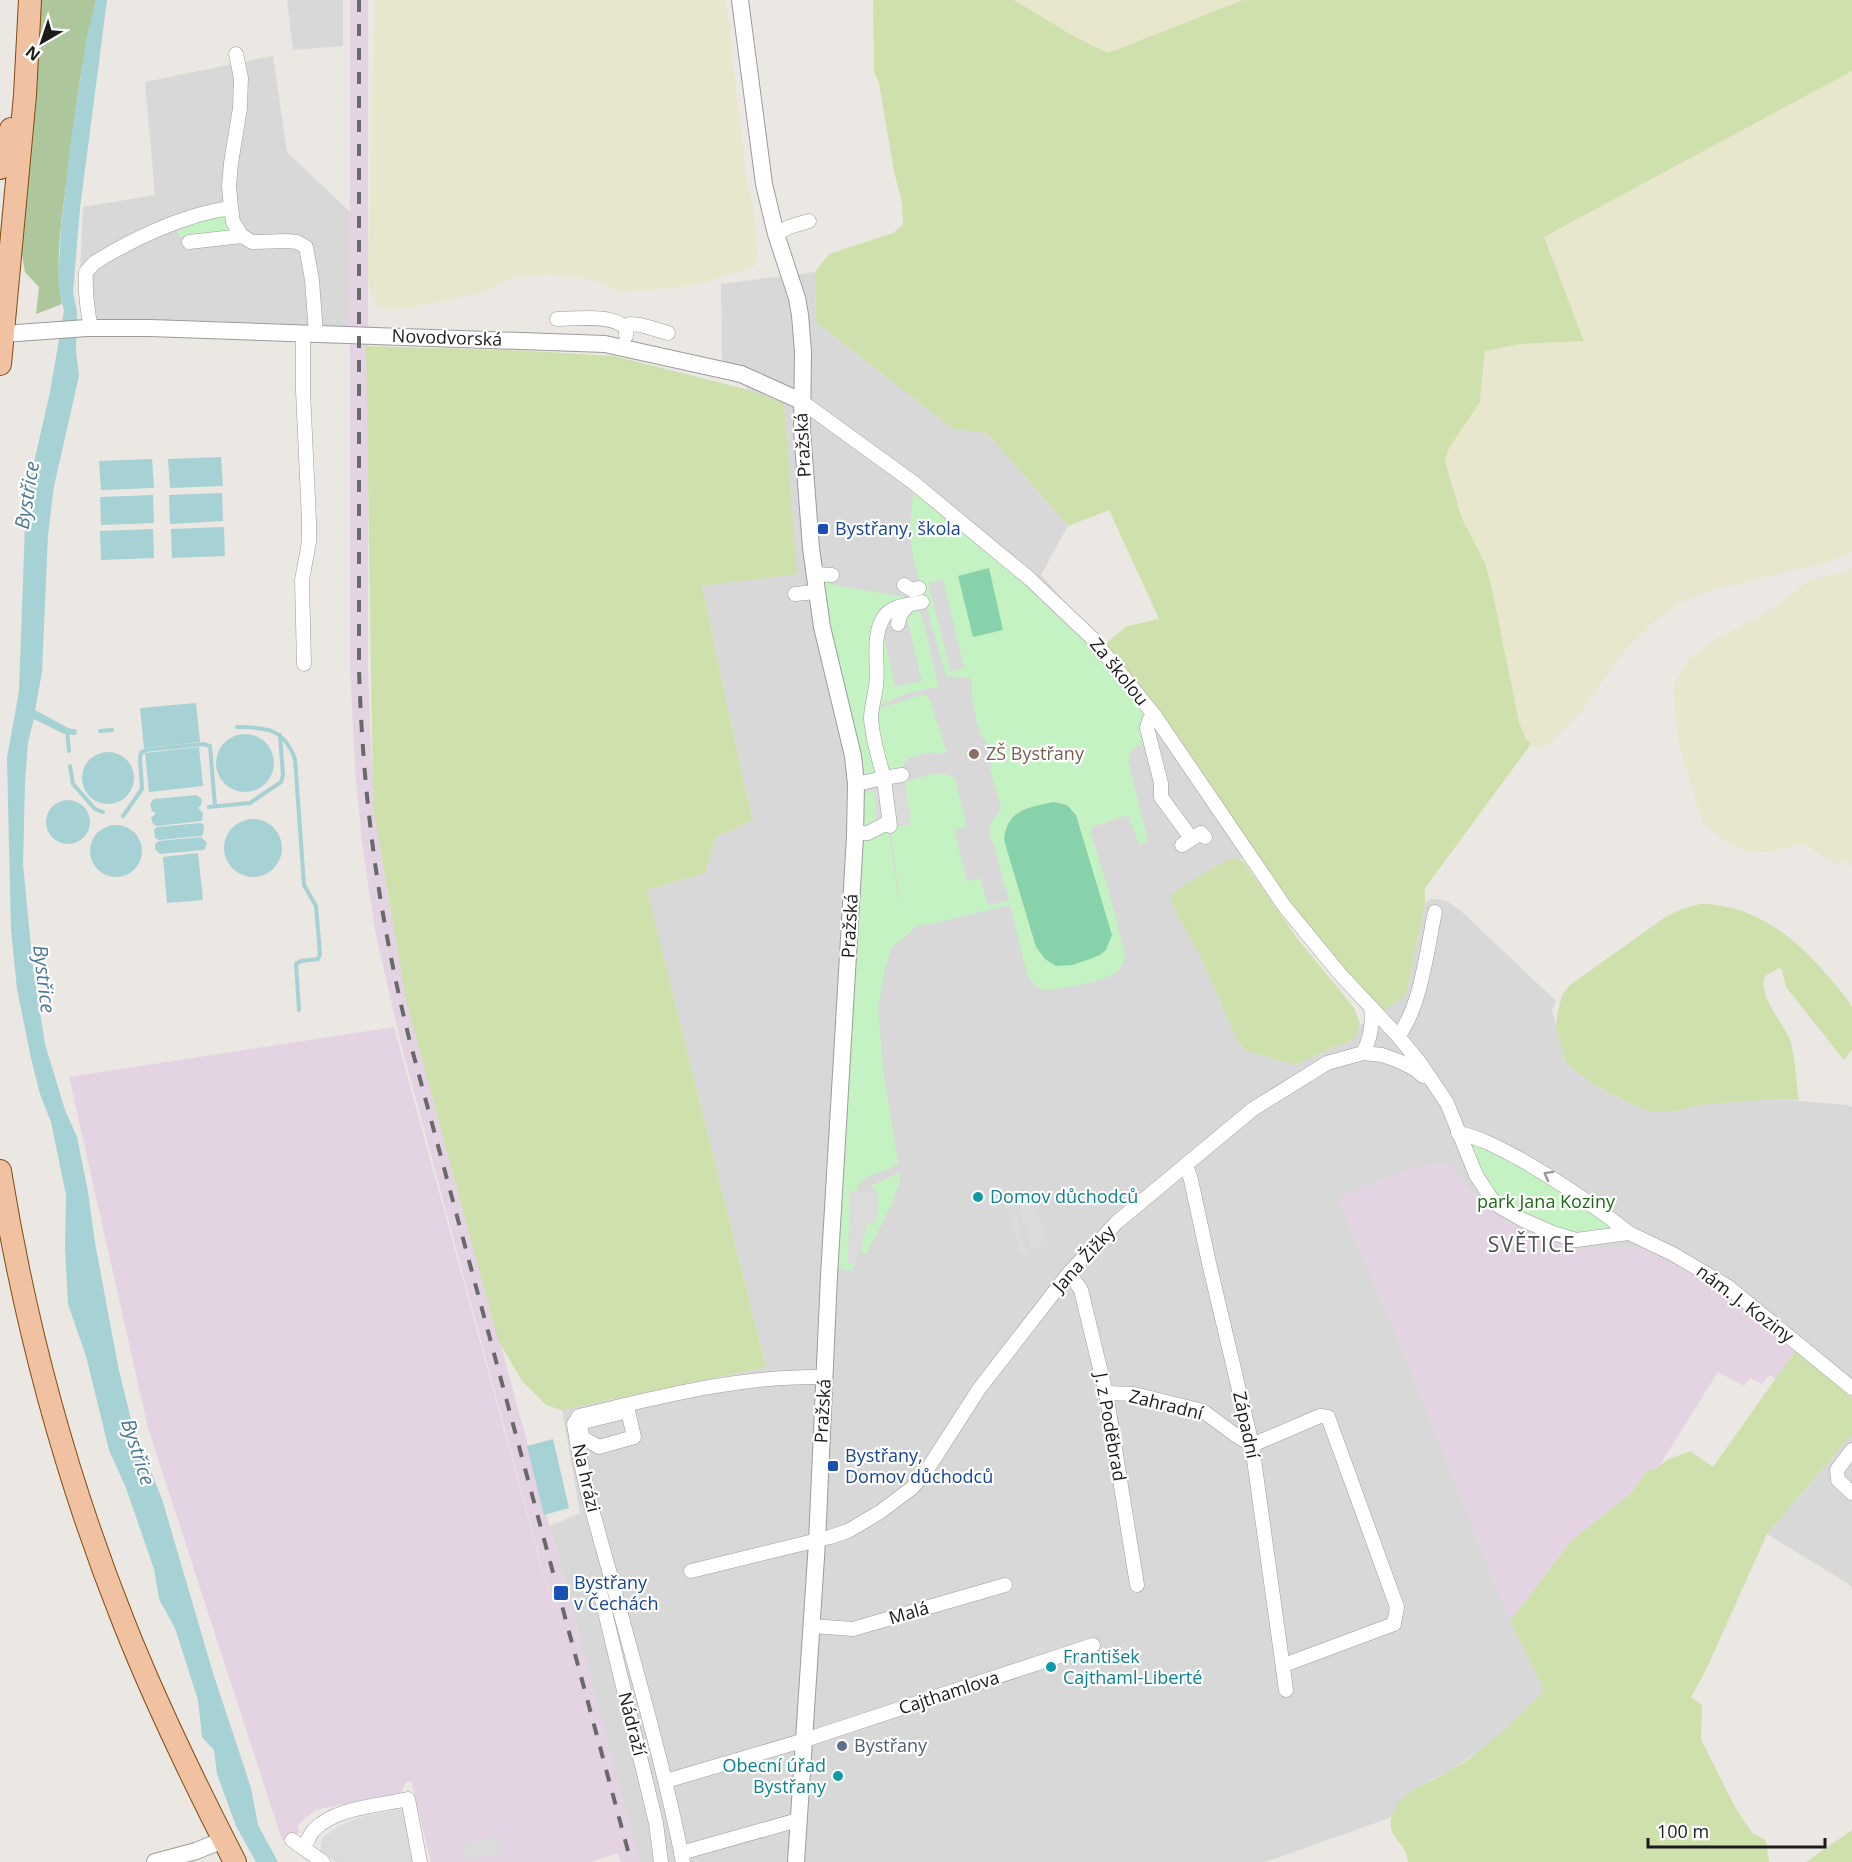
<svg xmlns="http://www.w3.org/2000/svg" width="1852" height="1862" font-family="'Open Sans',sans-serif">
<rect width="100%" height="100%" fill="#ebe7e2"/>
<g fill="#d9d8d8">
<polygon points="287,0 343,0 343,46 293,50"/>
<polygon points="273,56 287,152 350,212 352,326 351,341 84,331 80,272 83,207 155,195 145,82"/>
<polygon points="815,272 816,322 953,429 987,433 1068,526 1041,575 1104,645 1251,850 1240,860 1233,858 1171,902 1202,960 1237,1040 1246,1051 1296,1065 1337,1045 1346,1044 1356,1036 1359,1026 1406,995 1425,903 1430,899 1439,899 1448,902 1462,912 1556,1001 1552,1010 1566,1063 1591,1083 1631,1104 1652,1112 1673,1112 1698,1105 1774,1099 1848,1105 1852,1107 1852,1398 1796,1350 1712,1285 1640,1247 1577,1249 1498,1218 1458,1179 1341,1196 1341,1205 1397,1335 1510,1621 1543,1688 1543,1692 1501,1735 1447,1773 1430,1780 1395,1808 1392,1817 1266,1862 640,1862 635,1848 550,1526 580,1513 562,1410 766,1367 647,890 705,873 716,837 753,820 743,779 702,586 796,574 784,403 749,390 722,359 721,284"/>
<polygon points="1852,1434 1852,1588 1847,1583 1767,1534"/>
</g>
<g fill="#e4d4e3">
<polygon points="350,0 368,0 368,669 372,768 387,892 411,1011 640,1862 621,1862 618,1853 591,1862 431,1862 411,1781 406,1782 400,1795 381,1796 315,1810 297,1826 299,1833 292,1840 282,1840 148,1428 69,1077 394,1027 573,1682 400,1040 375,930 362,842 355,769 350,669"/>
<polygon points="1453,1163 1458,1179 1498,1218 1577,1249 1640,1247 1712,1285 1796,1350 1776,1379 1769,1375 1762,1384 1750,1378 1744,1386 1718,1372 1658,1468 1647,1471 1631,1493 1571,1541 1510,1621 1397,1335 1341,1205 1341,1196 1417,1166"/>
</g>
<g fill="#e9e6ce">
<polygon points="375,0 726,0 747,182 754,211 758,257 755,266 700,284 666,289 618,291 591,279 550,274 520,276 501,282 487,291 453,299 394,310 385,309 377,306 369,290 368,268"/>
<polygon points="1014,0 1243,0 1108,53 1075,37"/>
<polygon points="1852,71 1852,552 1825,563 1714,589 1679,603 1655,621 1634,641 1617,660 1581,712 1552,741 1543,748 1536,747 1525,737 1519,722 1491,585 1485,563 1462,519 1445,461 1445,455 1449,448 1480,402 1482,392 1485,351 1521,344 1584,341 1544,237"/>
<polygon points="1852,568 1852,868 1847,860 1837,865 1804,844 1767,852 1746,851 1727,842 1703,823 1679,745 1673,695 1675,682 1688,660 1711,642 1772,609 1811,579 1832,575"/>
</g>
<g fill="#cee1ac">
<polygon points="873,0 1014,0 1075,37 1108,53 1243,0 1852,0 1852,71 1544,237 1584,341 1521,344 1485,351 1480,402 1449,448 1445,461 1462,519 1485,563 1491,585 1519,722 1525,737 1531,744 1425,888 1425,903 1406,995 1380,1013 1290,905 1104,645 1127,626 1159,619 1109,510 1068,526 987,433 953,429 816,322 815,272 829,254 893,233 903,225 902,203 894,171 879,83 874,72"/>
<polygon points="366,346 531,351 614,356 749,390 784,403 797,574 702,586 743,779 753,820 716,837 705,873 647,890 766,1367 562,1410 546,1405 522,1381 498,1340 406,1000 373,806"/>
<polygon points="1234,858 1243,861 1297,938 1354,1008 1360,1023 1356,1036 1346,1044 1337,1045 1296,1065 1246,1051 1237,1040 1202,960 1171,902 1170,896 1182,886 1229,859"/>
<path d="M1700 904C1756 904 1799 940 1833 982 1839 989 1849 1000 1852 1008 1852 1018 1852 1039 1852 1050L1844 1060 1786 987 1782 970 1779 968 1765 976C1757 995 1783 1022 1790 1040 1795 1054 1796 1083 1799 1100L1774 1099 1698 1105 1672 1112H1652L1631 1104 1591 1083 1566 1063 1556 1027 1557 1016 1562 995 1570 985 1667 916 1682 909Z"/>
<path d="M1796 1350 1852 1398V1434L1767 1534 1706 1670 1691 1697 1702 1705 1701 1739 1735 1807 1752 1833 1766 1840 1769 1862H1408C1406 1843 1391 1839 1391 1826 1390 1815 1396 1804 1404 1797 1417 1785 1433 1781 1448 1772 1484 1751 1514 1721 1543 1692V1688L1510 1621 1571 1541 1631 1493 1647 1471 1657 1468 1667 1460 1690 1451 1713 1467Z"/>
<polygon points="1852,1830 1852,1862 1806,1862"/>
</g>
<path fill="#aec69b" d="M39 0H96C82 58 74 117 67 177 62 219 54 262 62 304L36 314 39 287 25 272 21 249Z"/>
<g fill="#c5f2c2" fill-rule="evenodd">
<polygon points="225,215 230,222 232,235 184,238 180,237 177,231 188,228 189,221"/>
<path d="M913 490 1030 579 1155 716 1144 743C1133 749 1131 746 1128 761L1148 842 1139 844 1128 815 1092 827 1090 831 1109 892 1125 954C1124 960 1123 966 1118 971 1109 980 1051 993 1039 988 1033 986 1030 980 1027 974L1010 905 922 926 921 923 891 948 885 969 878 1009 883 1069 898 1164C882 1175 863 1171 856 1191H850L848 1263 854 1264 853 1270 846 1271 835 1266 861 800H864L866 792 874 790 877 829 888 828 902 918 890 826 910 824 905 782C919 778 943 768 955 779L967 826 954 830 967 881 980 878 988 906 1009 900 993 842H991C986 824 992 823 1001 808L989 765 992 764 985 738H982C978 725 974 711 972 698 971 690 974 685 970 678L946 676 913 558 910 529ZM943 579 964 668 951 672 928 583Z"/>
<polygon points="825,581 830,581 831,585 913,598 877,626 877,769 872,774 862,774 829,627 823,582"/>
<path d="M913 609 920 612 923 620 938 684 937 687 911 692 877 706 875 704 879 687 880 632C884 624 888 614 897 612L895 621 898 624 882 628 895 687 922 681 908 622 904 621 905 614Z"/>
<polygon points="920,695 927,696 930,700 947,752 938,754 930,752 907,759 900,771 890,772 883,768 876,710"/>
<path d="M1473 1143 1501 1154 1594 1213 1607 1226 1608 1230C1598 1234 1582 1235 1571 1233 1554 1230 1505 1206 1494 1193 1483 1181 1474 1159 1465 1145Z"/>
<path d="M900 1173C903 1189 874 1238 866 1255L860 1250 868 1222H876L878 1193 870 1186Z"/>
</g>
<g fill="#87d2aa">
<polygon points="989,568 1003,630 973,637 958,576"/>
<path d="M1053 802 1067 805 1076 815 1112 935 1106 950 1100 955 1090 959 1072 965 1056 966 1045 959 1036 947 1004 840C1007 809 1028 808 1053 802Z"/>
</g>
<g fill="#dbdbdb">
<polygon points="905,784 911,825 877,829 874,789"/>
<polygon points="1032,1190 1048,1246 1032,1250 1015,1195"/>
<polygon points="850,1191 878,1193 876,1223 868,1223 856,1264 848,1263"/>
<polygon points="1010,1195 1028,1257 1020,1252 1003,1197"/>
<polygon points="403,1809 413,1862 337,1862 320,1851 322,1838 339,1826 364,1816"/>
<polygon points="498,1835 502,1852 467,1861 462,1845"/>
</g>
<g fill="#a6d1d5">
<polygon points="96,0 107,0 80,208 73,292 77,312 76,351 79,376 54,486 48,535 42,672 35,710 68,728 77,730 76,735 64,734 34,719 28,742 25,783 23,864 33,968 45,1044 65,1110 77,1137 88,1192 95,1243 118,1366 132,1424 162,1499 213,1673 251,1788 258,1825 278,1862 256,1862 236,1826 217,1774 214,1750 202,1737 198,1700 175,1628 159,1599 154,1569 126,1488 109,1450 86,1356 68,1304 65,1248 66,1195 51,1122 40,1094 31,1058 17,989 11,930 7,758 19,691 26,498 50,392 64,311 58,283 61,228 72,133 87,36"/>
<polygon points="221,457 223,486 170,488 168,459"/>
<polygon points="152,459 154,488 101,490 99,461"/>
<polygon points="222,493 223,521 170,524 169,495"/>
<polygon points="153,495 154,523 101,525 100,497"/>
<polygon points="224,527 225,556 172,558 171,529"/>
<polygon points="153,529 154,558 101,560 100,531"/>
<polygon points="196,703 200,742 144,748 140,708"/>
<circle cx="245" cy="763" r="29"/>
<polygon points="199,747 203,786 149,792 145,753"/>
<circle cx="108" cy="778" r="26"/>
<polygon points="196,795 202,799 201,805 198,808 203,813 202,821 157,826 153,824 151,818 156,813 152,811 150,804 154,799"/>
<circle cx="68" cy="822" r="22"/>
<circle cx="253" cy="848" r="29"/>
<polygon points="200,823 204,825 203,835 201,836 159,840 155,838 154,830 157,827"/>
<circle cx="116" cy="851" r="26"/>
<polygon points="201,837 207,843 205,849 203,850 160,854 155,849 155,844 159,841"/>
<polygon points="198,853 203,900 167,903 163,857"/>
<polygon points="553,1439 569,1508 544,1515 527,1446"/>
</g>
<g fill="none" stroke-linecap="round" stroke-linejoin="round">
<g stroke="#a6d1d5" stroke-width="4">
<path d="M237 727C267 727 284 729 295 759L304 885 316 906 320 954 318 959 301 961 296 964 299 1010"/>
<polyline points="67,731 69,751"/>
<polyline points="100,731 112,730"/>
<polyline points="70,766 73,784 95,809 103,812"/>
<polyline points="209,807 250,803 281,782 283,775 280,735"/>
<polyline points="123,816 142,789 140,758 141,753 146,750 203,744 210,746 215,806"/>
</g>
<g stroke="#9c9c9c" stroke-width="15">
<g id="minor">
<polyline points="231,208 233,222 242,236"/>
<polyline points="776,234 789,227 809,221"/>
<polyline points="189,242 242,236 252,242 287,241 297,242 306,247 312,280 316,334"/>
<path d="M557 319C574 319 618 313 626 330"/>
<path d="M91 328C87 309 85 291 86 272L94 263C132 239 185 214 231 208L229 186 231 163 240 108 241 78 236 54"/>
<polyline points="303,333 303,391 309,521 309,542 302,580 304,664"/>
<polyline points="626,336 627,326 630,324 641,325 668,333"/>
<polyline points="801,401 914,483 1030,579 1092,638 1155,716 1285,907 1340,974 1398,1036 1420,1063 1447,1103 1476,1175 1489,1195 1497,1205 1523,1220 1553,1233 1576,1240 1629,1233 1673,1254 1727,1286 1852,1388"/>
<polyline points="814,574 832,575"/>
<polyline points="904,585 912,590 919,588"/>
<polyline points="795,594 816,592"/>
<polyline points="898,624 900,615 908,605"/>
<polyline points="1155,716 1149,720 1147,728 1161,783 1161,797 1191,838"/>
<path d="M902 775 884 778C879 759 872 738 871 718 871 708 875 696 876 686 879 664 871 636 884 617 892 605 909 605 922 602"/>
<polyline points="856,784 884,778 890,826"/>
<polyline points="855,833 868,833 889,822"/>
<polyline points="1182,845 1201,833 1205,837"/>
<path d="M1398 1036C1421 1008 1427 948 1435 912"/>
<path d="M1363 1053C1371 1038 1373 1024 1371 1007"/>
<path d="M1458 1133C1479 1137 1499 1148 1518 1158 1557 1180 1594 1205 1629 1233"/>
<polyline points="1186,1165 1191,1180 1209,1263 1252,1445 1286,1690"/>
<polyline points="1069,1273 1081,1290 1106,1393 1137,1585"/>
<polyline points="1106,1393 1134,1394 1203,1411 1234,1434 1252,1445 1320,1416 1328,1417 1397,1607 1394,1624 1284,1665"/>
<polygon points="628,1411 634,1437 599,1447 583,1438 579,1423"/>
<polyline points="1852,1450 1837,1470 1838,1480 1852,1493"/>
<polyline points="691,1571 830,1537 848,1531 880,1512 912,1488 925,1473 979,1389 1069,1273 1117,1222 1253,1109 1327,1063 1363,1053 1382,1055 1399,1061 1415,1069 1423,1076"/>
<polyline points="599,1587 656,1823 661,1862"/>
<polyline points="812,1626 853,1629 1005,1585"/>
<polyline points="666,1781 805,1740 1093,1645"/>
<polyline points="292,1840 323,1862"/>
<path d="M303 1848C307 1843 309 1836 313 1831 335 1807 378 1806 408 1799L420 1862"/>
<polyline points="681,1853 798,1820"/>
<path d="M683 1862C665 1771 639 1682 615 1592 600 1537 582 1480 574 1424L579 1416C659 1397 742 1375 825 1377"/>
</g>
</g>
<g stroke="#9c9c9c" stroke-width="18">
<g id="tertiary">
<polyline points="740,0 764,184 776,234 797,298 800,315 803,352 802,430 811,548 822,627 853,756 856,784 855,837 829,1276 817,1542 796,1862"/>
<polyline points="3,334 87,328 150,328 605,344 741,374 801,401"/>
<polyline points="155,1862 196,1851 223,1840"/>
</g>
</g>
<g stroke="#824b10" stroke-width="24">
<g id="primary">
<polyline points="0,168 11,129"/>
<polyline points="0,364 25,95 30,0"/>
<path d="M0 1171C25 1325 66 1478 124 1623 156 1704 195 1784 235 1862"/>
</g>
</g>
<use href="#minor" stroke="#fff" stroke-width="14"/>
<use href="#tertiary" stroke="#fff" stroke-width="16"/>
<use href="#primary" stroke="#f0c2a1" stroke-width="22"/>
<path stroke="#696969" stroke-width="4" stroke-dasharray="12 12" stroke-linecap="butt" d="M359 0V669C363 798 378 912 409 1038L631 1862"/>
</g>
<defs><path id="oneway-chevron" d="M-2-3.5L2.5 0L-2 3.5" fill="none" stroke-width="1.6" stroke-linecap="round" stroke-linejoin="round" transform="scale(1.5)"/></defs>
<use stroke="#989898" href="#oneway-chevron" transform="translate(1548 1175) rotate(-151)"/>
<g fill="#1a4fb4" stroke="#fff" stroke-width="2">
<rect x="817" y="523" width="12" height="12" rx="3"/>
<rect x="827" y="1460" width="12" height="12" rx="3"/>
<rect x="553" y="1585" width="16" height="16" rx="3"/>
</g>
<circle fill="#8d6e63" stroke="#fff" stroke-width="2" cx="974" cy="754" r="6"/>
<g fill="#0f9aa8" stroke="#fff" stroke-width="2">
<circle cx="978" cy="1197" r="6"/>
<circle cx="1051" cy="1667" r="6"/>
<circle cx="838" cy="1776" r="6"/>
</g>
<circle fill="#5c6f8a" stroke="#fff" stroke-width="2" cx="842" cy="1746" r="6"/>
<g text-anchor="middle" stroke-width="4.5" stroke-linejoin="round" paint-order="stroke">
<g font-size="18" fill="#1b1b1b" stroke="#fff">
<text transform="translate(447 338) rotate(2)" y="6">Novodvorská</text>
<text transform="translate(803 445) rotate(-93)" y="6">Pražská</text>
<text transform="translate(1119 672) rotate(51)" y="6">Za školou</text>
<text transform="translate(850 926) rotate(-87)" y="6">Pražská</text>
<text transform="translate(1084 1259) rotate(-48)" y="6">Jana Žižky</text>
<text transform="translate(1745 1304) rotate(37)" y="6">nám. J. Koziny</text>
<text transform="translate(1166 1405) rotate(14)" y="6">Zahradní</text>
<text transform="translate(823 1411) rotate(-87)" y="6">Pražská</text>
<text transform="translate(1246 1425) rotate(78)" y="6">Západní</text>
<text transform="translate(1110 1427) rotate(80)" y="6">J. z Poděbrad</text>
<text transform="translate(586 1478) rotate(77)" y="6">Na hrázi</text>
<text transform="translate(909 1613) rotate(-16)" y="6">Malá</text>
<text transform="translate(949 1693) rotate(-18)" y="6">Cajthamlova</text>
<text transform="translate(632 1724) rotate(76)" y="6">Nádraží</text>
</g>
<g font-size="18" fill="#164399" stroke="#fff" text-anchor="start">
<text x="835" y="535">Bystřany, škola</text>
<text x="845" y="1462">Bystřany,<tspan x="845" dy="21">Domov důchodců</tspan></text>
<text x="574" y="1589">Bystřany<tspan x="574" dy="21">v Čechách</tspan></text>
</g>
<g font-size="18" fill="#785e54" stroke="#fff" text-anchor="start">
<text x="986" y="760">ZŠ Bystřany</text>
</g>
<g font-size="18" fill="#0d838f" stroke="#fff" text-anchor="start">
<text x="990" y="1203">Domov důchodců</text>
<text x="1063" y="1663">František<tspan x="1063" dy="21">Cajthaml-Liberté</tspan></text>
<text x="826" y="1772" text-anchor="end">Obecní úřad<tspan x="826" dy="21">Bystřany</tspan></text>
</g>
<g font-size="18" fill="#1d6b17" stroke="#fff">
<text x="1546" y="1208">park Jana Koziny</text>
</g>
<g font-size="18" fill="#4e5e75" stroke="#fff" text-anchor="start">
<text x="854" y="1752">Bystřany</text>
</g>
<g font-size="20" font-style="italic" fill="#4c7991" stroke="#fff">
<text transform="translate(27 495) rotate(-81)" y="7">Bystřice</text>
<text transform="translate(44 979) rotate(83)" y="7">Bystřice</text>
<text transform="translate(138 1452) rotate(72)" y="7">Bystřice</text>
</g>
<g font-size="21" letter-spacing="1.5" fill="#4e4e4e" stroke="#fff">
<text x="1532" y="1252">SVĚTICE</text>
</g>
</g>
<g transform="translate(42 42) rotate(219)" stroke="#ffffff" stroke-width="4.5" paint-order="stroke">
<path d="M0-4.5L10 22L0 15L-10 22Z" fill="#1b1b1b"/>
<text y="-9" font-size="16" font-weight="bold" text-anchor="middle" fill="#1b1b1b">N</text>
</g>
<path d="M1648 1838v9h177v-9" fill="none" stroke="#1b1b1b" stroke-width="3"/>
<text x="1657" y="1838" font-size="18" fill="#1b1b1b" stroke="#ffffff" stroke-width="4.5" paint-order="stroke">100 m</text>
</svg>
